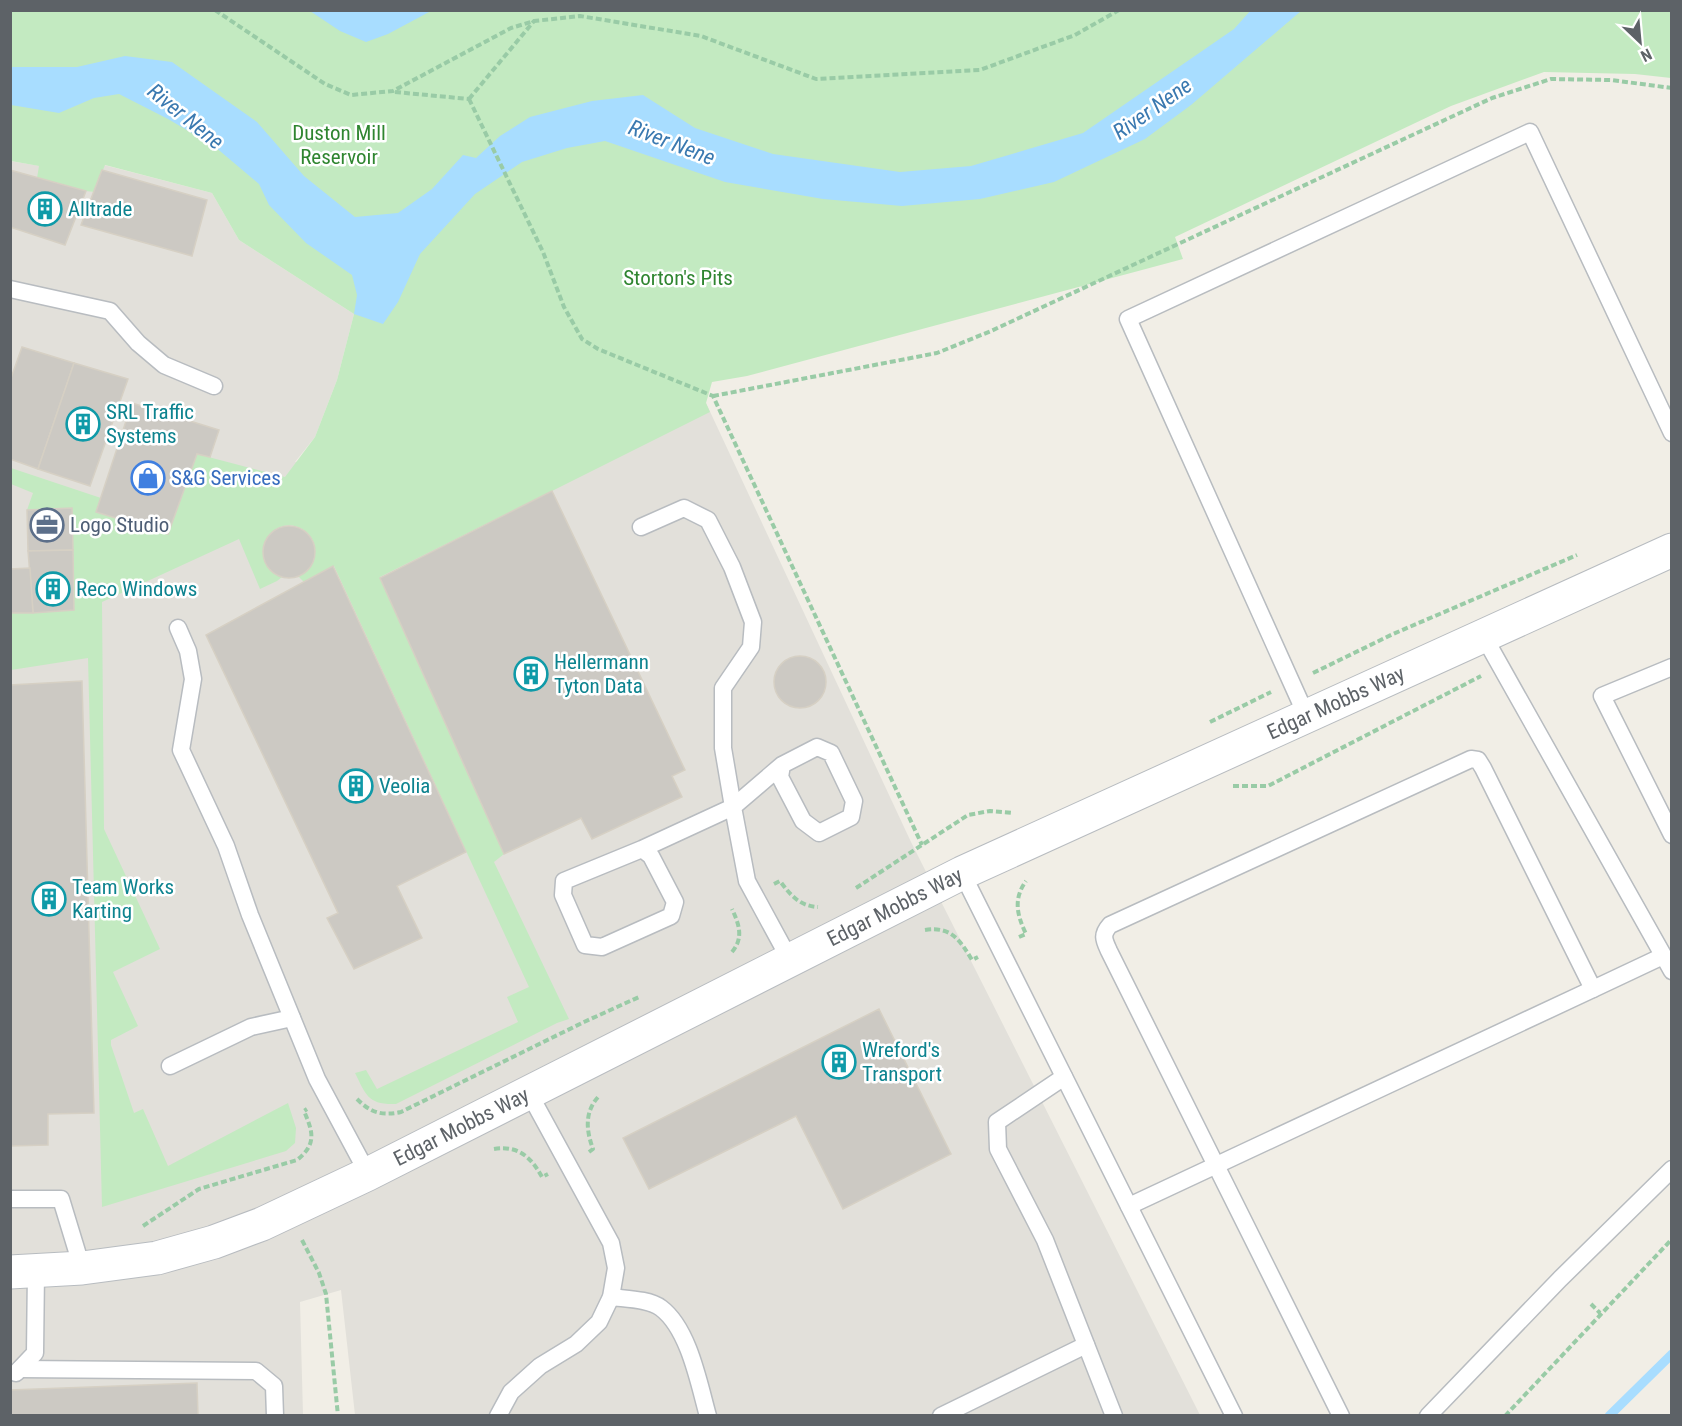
<svg xmlns="http://www.w3.org/2000/svg" width="1682" height="1426" font-family="'Roboto Condensed',sans-serif">
<rect width="100%" height="100%" fill="#f1eee6"/>
<polygon fill="#e2e0da" points="10,161 40,166 38,177 94,192 104,165 212,193 239,240 354,314 337,380 315,437 295,462 706,403 911,842 1200,1415 355,1415 341,1290 300,1302 303,1415 11,1415"/>
<path fill="#c3eac1" d="M11 11H1671V78L1635 74 1544 72 1451 106 1175 237 1183 259 747 376 712 382 706 403 710 412 380 577 504 854 494 862 569 1019 557 1023 396 1104C368 1105 366 1095 355 1073L366 1070 377 1089 518 1022 507 997 529 987 334 566 304 582 298 576C308 570 316 563 315 550 315 542 311 535 304 530 274 510 243 557 282 577L277 581 260 589 239 539 102 602 104 829 160 949 113 972 138 1026 111 1040V1045L134 1113 143 1109 168 1166 288 1103 296 1128 295 1143 286 1151 102 1207 88 658 11 670V613L74 610 72 508 27 510 33 493 11 484V468L101 498 96 512 168 534 197 454 285 477 315 437 337 380 354 314 239 240 212 193 105 165 94 192 86 191 37 178 39 166 11 161Z"/>
<g fill="#a8ddff">
<polygon points="1251,10 1301,11 1191,105 1145,139 1054,182 980,199 902,206 823,199 725,182 605,141 567,148 522,162 475,194 420,254 398,302 383,324 354,314 357,295 352,275 306,243 269,205 259,184 214,146 168,119 119,94 94,98 59,113 11,105 11,67 77,67 125,56 172,62 257,122 304,176 355,217 398,213 432,189 463,155 476,158 500,136 530,117 592,101 643,95 695,128 773,154 900,172 971,166 1083,133 1234,29"/>
<polygon points="310,11 431,11 388,34 366,42 340,31"/>
</g>
<g fill="none" stroke-linecap="round" stroke-linejoin="round">
<polyline stroke="#a8ddff" stroke-width="9" points="1609,1416 1672,1354"/>
</g>
<g fill="#ccc9c3" stroke="#d6d0c4" stroke-width="1.5">
<polygon points="10,170 86,191 65,245 10,227"/>
<polygon points="102,170 207,200 192,256 81,225"/>
<polygon points="22,347 74,363 38,469 10,459 10,381"/>
<polygon points="74,363 128,379 90,486 38,469"/>
<polygon points="132,403 219,430 210,457 197,454 168,534 96,512"/>
<polygon points="552,491 685,770 672,776 682,797 592,839 581,818 504,854 380,578"/>
<polygon points="72,508 73,550 28,551 27,510"/>
<circle cx="289" cy="552" r="26"/>
<polygon points="73,550 74,610 33,613 28,551"/>
<polygon points="333,566 466,852 397,886 422,938 354,969 327,918 338,913 206,635"/>
<polygon points="30,568 33,613 10,613 10,569"/>
<circle cx="800" cy="682" r="26"/>
<polygon points="82,681 94,1113 48,1114 48,1145 10,1146 10,685"/>
<polygon points="879,1009 951,1154 843,1209 796,1116 649,1189 623,1138"/>
<polygon points="197,1383 198,1416 10,1416 10,1390"/>
</g>
<g fill="none" stroke-linecap="round" stroke-linejoin="round">
<g stroke="#b8bcc0" stroke-width="19">
<g id="lane">
<polyline points="10,289 110,311 138,343 164,365 214,386"/>
<polyline points="641,527 684,508 708,520 732,567 753,622 751,647 723,688 723,748 733,807 642,849 564,881 563,895 585,945 602,947 671,916 675,902 651,856 642,849"/>
<polyline points="178,628 188,651 193,679 181,750 226,846 250,915 317,1079 368,1174"/>
<polyline points="1483,635 1672,971"/>
<polyline points="1672,667 1602,696 1672,835"/>
<polyline points="1307,717 1128,319 1530,132 1672,433"/>
<polyline points="782,765 780,777 803,821 819,833 851,817 854,801 831,753 817,747 782,765 733,807 747,881 790,960"/>
<polyline points="962,873 1234,1416"/>
<polyline points="170,1066 251,1027 292,1018"/>
<polyline points="1064,1077 997,1122 998,1149 1045,1240 1114,1416"/>
<polyline points="10,1199 61,1199 82,1268"/>
<polyline points="1129,1206 1593,989"/>
<path d="M611 1297C626 1299 649 1299 661 1308 689 1329 699 1384 708 1416"/>
<polyline points="20,1369 256,1371 274,1386 275,1416"/>
<polyline points="16,1373 35,1353 36,1271"/>
<polyline points="498,1416 511,1392 540,1366 576,1344 599,1322 611,1297 616,1268 611,1243 529,1093"/>
<polyline points="941,1416 1086,1345"/>
<path d="M1341 1416 1109 951C1104 940 1101 935 1110 925L1471 759 1478 760 1483 768 1593 989 1663 956"/>
<polyline points="1428,1416 1560,1279 1672,1169"/>
</g>
</g>
<g stroke="#b8bcc0" stroke-width="35">
<g id="street">
<path id="s1" d="M10 1272 82 1268 157 1258 214 1242 262 1224 368 1174 962 873 1672 550"/>
</g>
</g>
<g stroke="#99cba6" stroke-width="4" stroke-dasharray="6 3" stroke-linecap="butt">
<polyline points="215,10 325,84 351,95 393,91 511,28 534,21 580,16 701,36 816,79 980,70 1075,35 1119,10"/>
<polyline points="395,92 469,99"/>
<polyline points="469,99 543,252 564,307 582,339 598,349 713,396 922,845"/>
<polyline points="469,99 534,21"/>
<polyline points="713,396 937,353 991,331 1492,98 1551,79 1611,80 1672,88"/>
<polyline points="1313,673 1393,634 1577,555"/>
<polyline points="1210,722 1271,692"/>
<polyline points="1233,786 1268,786 1481,676"/>
<path d="M774 884 780 881C791 896 800 906 818 907"/>
<polyline points="856,888 968,815 990,811 1013,813"/>
<path d="M925 930C951 926 960 940 972 960L978 957"/>
<path d="M1019 937 1026 934C1017 915 1013 899 1026 881"/>
<path d="M732 952C744 938 739 924 732 909"/>
<path d="M357 1099C371 1113 382 1116 401 1112L584 1022 639 997"/>
<path d="M494 1149C518 1145 531 1157 542 1177L548 1174"/>
<path d="M589 1152 593 1149C586 1130 584 1111 600 1095"/>
<path d="M143 1226 199 1189 297 1160C317 1144 313 1132 304 1111L307 1109"/>
<polyline points="302,1240 319,1273 326,1294 338,1416"/>
<polyline points="1591,1304 1600,1313"/>
<polyline points="1505,1416 1672,1239"/>
</g>
<use href="#lane" stroke="#fff" stroke-width="16"/>
<use href="#street" stroke="#fff" stroke-width="33"/>
</g>
<defs>
<g id="building-ring" transform="scale(1.725)"><circle r="9.5" fill="#fff" stroke="#0f9aa8" stroke-width="1.5"/><path d="M-4-6H4V6H1V3H-1V6H-4ZM-2.5-4.3h1.7v1.8h-1.7ZM.8-4.3h1.7v1.8H.8ZM-2.5-1h1.7V.8h-1.7ZM.8-1h1.7V.8H.8Z" fill="#0f9aa8"/></g>
<g id="shop-ring" transform="scale(1.725)"><circle r="9.5" fill="#fff" stroke="#3f7fe0" stroke-width="1.5"/><path d="M-5-2.5h2.3a2.7 3.5 0 0 1 5.4 0H5L5.5 6h-11ZM-1.5-2.5h3a1.5 2.3 0 0 0-3 0Z" fill="#3f7fe0"/></g>
<g id="office-ring" transform="scale(1.725)"><circle r="9.5" fill="#fff" stroke="#5c6f8a" stroke-width="1.5"/><path d="M-6-3h4V-5.5h4V-3h4V5H-6ZM-1-4.5V-3h2v-1.5ZM-6 0V1H6V0Z" fill="#5c6f8a"/></g>
</defs>
<g fill-rule="evenodd">
<use href="#building-ring" x="45" y="209"/>
<use href="#building-ring" x="83" y="424"/>
<use href="#shop-ring" x="148" y="478"/>
<use href="#office-ring" x="47" y="525"/>
<use href="#building-ring" x="53" y="589"/>
<use href="#building-ring" x="531" y="674"/>
<use href="#building-ring" x="356" y="786"/>
<use href="#building-ring" x="49" y="899"/>
<use href="#building-ring" x="839" y="1062"/>
</g>
<g text-anchor="middle" stroke-width="5" stroke-linejoin="round" paint-order="stroke">
<g font-size="21" fill="#2f8530" stroke="#fff">
<text x="339" y="140">Duston Mill<tspan x="339" dy="24">Reservoir</tspan></text>
<text x="678" y="285">Storton's Pits</text>
</g>
<g font-size="21" fill="#0d838f" stroke="#fff" text-anchor="start">
<text x="68" y="216">Alltrade</text>
<text x="106" y="419">SRL Traffic<tspan x="106" dy="24">Systems</tspan></text>
<text x="76" y="596">Reco Windows</text>
<text x="554" y="669">Hellermann<tspan x="554" dy="24">Tyton Data</tspan></text>
<text x="379" y="793">Veolia</text>
<text x="72" y="894">Team Works<tspan x="72" dy="24">Karting</tspan></text>
<text x="862" y="1057">Wreford's<tspan x="862" dy="24">Transport</tspan></text>
</g>
<g font-size="21" fill="#366cbe" stroke="#fff" text-anchor="start">
<text x="171" y="485">S&amp;G Services</text>
</g>
<g font-size="21" fill="#4e5e75" stroke="#fff" text-anchor="start">
<text x="70" y="532">Logo Studio</text>
</g>
<g font-size="21" fill="#5d6267" stroke="#fff">
<text dy="7" stroke="none"><textPath href="#s1" startOffset="1452">Edgar Mobbs Way</textPath></text>
<text dy="7" stroke="none"><textPath href="#s1" startOffset="966">Edgar Mobbs Way</textPath></text>
<text dy="7" stroke="none"><textPath href="#s1" startOffset="480">Edgar Mobbs Way</textPath></text>
</g>
<g font-size="22" font-style="italic" fill="#3a79b0" stroke="#fff">
<text transform="translate(1152 108) rotate(-35)" y="8">River Nene</text>
<text transform="translate(186 116) rotate(39)" y="8">River Nene</text>
<text transform="translate(672 142) rotate(21)" y="8">River Nene</text>
</g>
</g>
<rect width="1682" height="1426" fill="none" stroke="#5d6267" stroke-width="24"/>
<g transform="translate(1640 42) rotate(154)" stroke="#ffffff" stroke-width="4.5" paint-order="stroke">
<path d="M0-4.5L10 22L0 15L-10 22Z" fill="#5d6267"/>
<text y="-9" font-size="16" font-weight="bold" text-anchor="middle" fill="#5d6267">N</text>
</g>
</svg>
